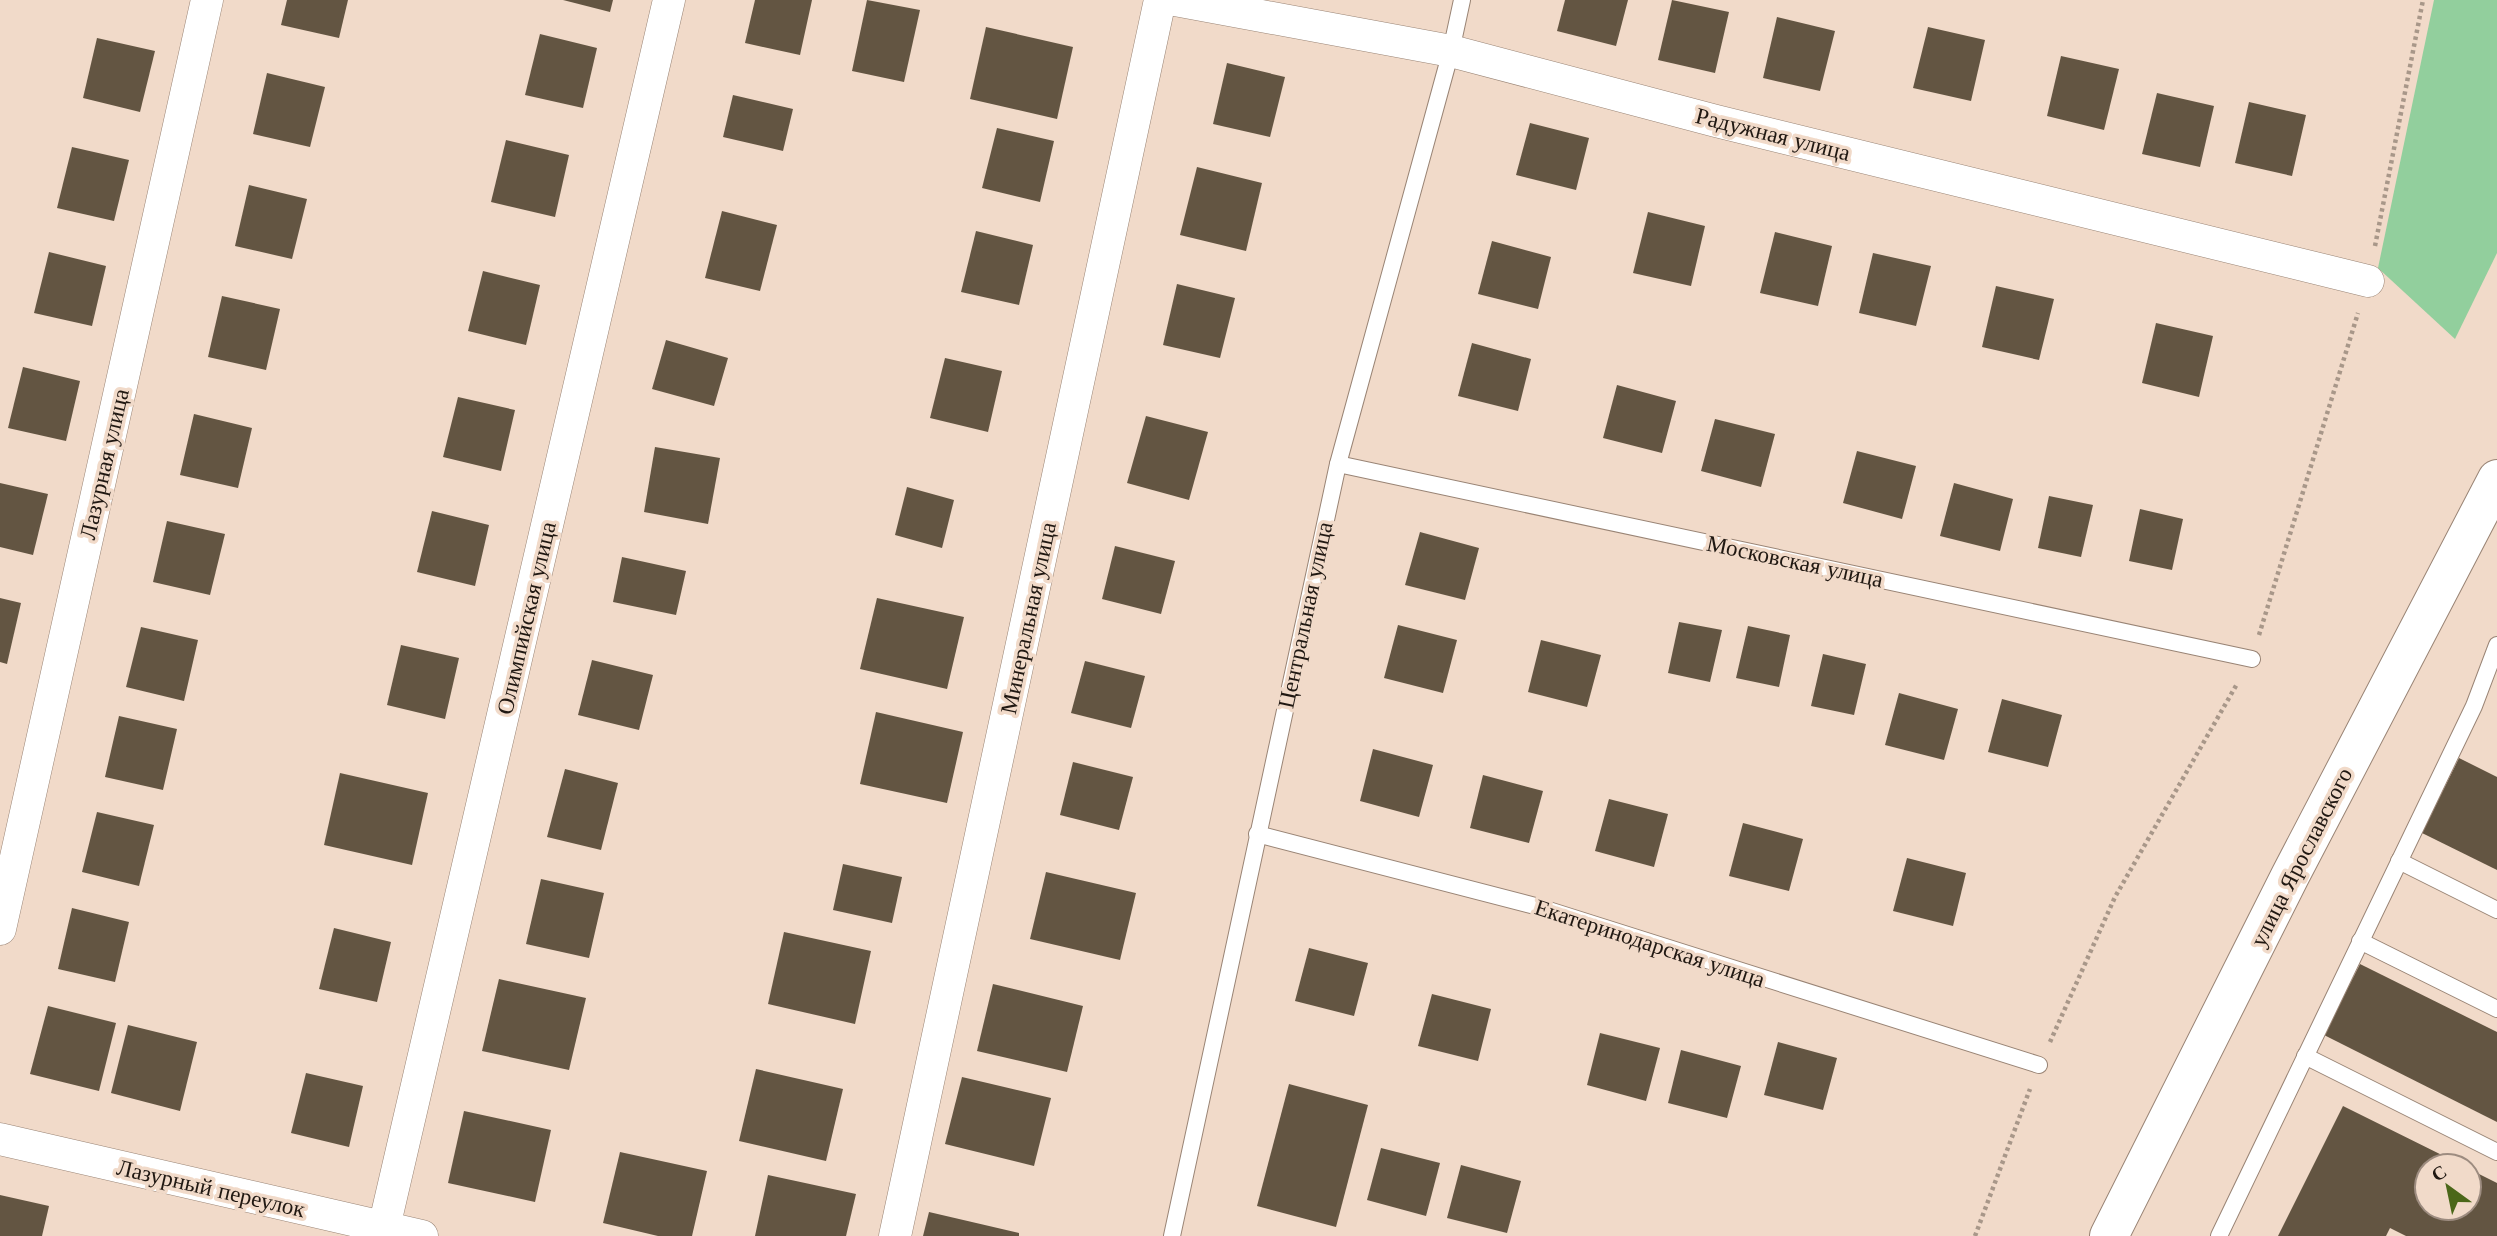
<svg xmlns="http://www.w3.org/2000/svg" width="2497" height="1236" font-family="'Libre Baskerville',serif">
<rect width="100%" height="100%" fill="#f1dac9"/>
<polygon fill="#92cf9d" points="2434,0 2497,0 2497,253 2455,339 2378,268"/>
<g fill="#635542">
<polygon points="287,0 348,0 339,38 281,25"/>
<polygon points="563,0 613,0 610,12"/>
<polygon points="755,0 812,0 800,55 745,43"/>
<polygon points="867,0 920,10 904,82 852,71"/>
<polygon points="1565,0 1628,0 1616,46 1557,31"/>
<polygon points="1672,0 1729,12 1715,73 1658,60"/>
<polygon points="1777,17 1835,31 1820,91 1763,78"/>
<polygon points="986,27 1073,47 1057,119 970,99"/>
<polygon points="1928,27 1985,40 1971,101 1913,88"/>
<polygon points="540,34 597,48 583,108 525,95"/>
<polygon points="97,38 155,51 140,112 83,98"/>
<polygon points="2061,56 2119,69 2104,130 2047,116"/>
<polygon points="1227,63 1285,77 1270,137 1213,124"/>
<polygon points="267,73 325,87 310,147 253,134"/>
<polygon points="2157,93 2214,106 2200,167 2142,154"/>
<polygon points="733,95 793,109 783,151 723,137"/>
<polygon points="2249,102 2306,115 2292,176 2235,163"/>
<polygon points="1530,123 1589,138 1576,190 1516,175"/>
<polygon points="997,128 1054,141 1040,202 982,188"/>
<polygon points="506,140 569,155 555,217 491,202"/>
<polygon points="72,147 129,160 114,221 57,208"/>
<polygon points="1197,167 1262,183 1246,251 1180,235"/>
<polygon points="249,185 307,199 292,259 235,246"/>
<polygon points="722,211 777,225 760,291 705,278"/>
<polygon points="1648,212 1705,226 1691,286 1633,273"/>
<polygon points="976,231 1033,245 1019,305 961,292"/>
<polygon points="1775,232 1832,246 1818,306 1760,293"/>
<polygon points="1492,241 1551,257 1538,309 1478,294"/>
<polygon points="49,252 106,266 92,326 34,313"/>
<polygon points="1873,253 1931,266 1916,326 1859,313"/>
<polygon points="483,271 540,285 526,345 468,331"/>
<polygon points="1177,284 1235,298 1220,358 1163,345"/>
<polygon points="1996,286 2054,299 2039,360 1982,347"/>
<polygon points="222,296 280,309 266,370 208,357"/>
<polygon points="2156,323 2213,336 2199,397 2142,383"/>
<polygon points="666,340 728,358 714,406 652,389"/>
<polygon points="1472,343 1531,359 1518,411 1458,396"/>
<polygon points="945,358 1002,371 988,432 930,418"/>
<polygon points="23,367 80,381 66,441 8,428"/>
<polygon points="1617,385 1676,401 1662,453 1603,438"/>
<polygon points="458,397 515,410 501,471 443,457"/>
<polygon points="194,414 252,428 238,488 180,475"/>
<polygon points="1146,416 1208,432 1189,500 1127,483"/>
<polygon points="1715,419 1775,434 1761,487 1701,471"/>
<polygon points="655,447 720,458 708,524 644,512"/>
<polygon points="1857,451 1916,466 1902,519 1843,503"/>
<polygon points="0,483 48,494 33,555 0,547"/>
<polygon points="1954,483 2013,499 2000,551 1940,536"/>
<polygon points="907,487 954,500 942,548 895,535"/>
<polygon points="2049,496 2093,505 2081,557 2038,548"/>
<polygon points="2140,509 2183,519 2172,570 2129,561"/>
<polygon points="432,511 489,525 475,586 417,572"/>
<polygon points="167,521 225,534 210,595 153,582"/>
<polygon points="1420,532 1479,548 1465,600 1405,585"/>
<polygon points="1115,546 1175,561 1161,614 1102,599"/>
<polygon points="622,557 686,571 676,615 613,602"/>
<polygon points="0,598 21,603 7,664 0,662"/>
<polygon points="877,598 964,617 947,689 860,669"/>
<polygon points="1679,622 1722,630 1710,682 1668,673"/>
<polygon points="1398,625 1457,640 1443,693 1384,678"/>
<polygon points="1748,626 1790,635 1779,687 1736,678"/>
<polygon points="141,627 198,640 184,701 126,687"/>
<polygon points="1541,640 1601,655 1587,707 1528,692"/>
<polygon points="401,645 459,658 445,719 387,705"/>
<polygon points="1823,654 1866,664 1854,715 1811,706"/>
<polygon points="592,660 653,675 639,730 578,715"/>
<polygon points="1085,661 1145,676 1131,728 1071,713"/>
<polygon points="1899,693 1958,709 1944,760 1885,745"/>
<polygon points="2002,699 2062,715 2048,767 1988,752"/>
<polygon points="876,712 963,732 947,803 860,784"/>
<polygon points="119,716 177,729 163,790 105,777"/>
<polygon points="1373,749 1433,765 1419,817 1360,801"/>
<polygon points="2459,758 2497,777 2497,870 2422,833"/>
<polygon points="1073,762 1133,777 1119,830 1060,815"/>
<polygon points="565,769 618,783 601,850 547,837"/>
<polygon points="340,773 428,793 412,865 324,845"/>
<polygon points="1483,775 1543,791 1529,843 1470,828"/>
<polygon points="1609,799 1668,814 1654,867 1595,851"/>
<polygon points="97,812 154,825 139,886 82,872"/>
<polygon points="1743,823 1803,839 1789,891 1729,876"/>
<polygon points="1907,858 1966,873 1953,926 1893,911"/>
<polygon points="843,864 902,877 892,923 833,910"/>
<polygon points="1046,872 1136,893 1120,960 1030,939"/>
<polygon points="541,879 604,893 589,958 526,944"/>
<polygon points="72,908 129,922 115,982 58,969"/>
<polygon points="334,928 391,942 377,1002 319,989"/>
<polygon points="784,932 871,951 855,1024 768,1004"/>
<polygon points="1309,948 1368,963 1354,1016 1295,1001"/>
<polygon points="2360,964 2497,1032 2497,1122 2324,1035"/>
<polygon points="499,979 586,998 569,1070 482,1051"/>
<polygon points="993,984 1083,1006 1067,1072 977,1051"/>
<polygon points="1432,994 1491,1009 1478,1061 1418,1046"/>
<polygon points="48,1006 116,1023 99,1091 30,1074"/>
<polygon points="128,1025 197,1042 180,1111 111,1093"/>
<polygon points="1600,1033 1660,1048 1646,1101 1587,1085"/>
<polygon points="1778,1042 1837,1058 1823,1110 1764,1095"/>
<polygon points="1681,1050 1741,1066 1727,1118 1668,1103"/>
<polygon points="756,1069 843,1089 826,1161 739,1141"/>
<polygon points="306,1073 363,1086 349,1147 291,1133"/>
<polygon points="962,1077 1051,1098 1034,1166 945,1144"/>
<polygon points="1289,1084 1368,1105 1336,1227 1257,1206"/>
<polygon points="2343,1106 2464,1166 2427,1166 2427,1208 2469,1208 2469,1169 2497,1183 2497,1236 2406,1236 2390,1228 2386,1236 2278,1236"/>
<polygon points="464,1111 551,1130 535,1202 448,1183"/>
<polygon points="1381,1148 1440,1163 1426,1216 1367,1200"/>
<polygon points="620,1152 707,1171 692,1236 658,1236 603,1223"/>
<polygon points="1461,1165 1521,1181 1507,1233 1447,1218"/>
<polygon points="768,1175 856,1194 846,1236 755,1236"/>
<polygon points="0,1195 49,1206 42,1236 0,1236"/>
<polygon points="929,1212 1019,1233 1019,1236 923,1236"/>
</g>
<g fill="none" stroke-linecap="round" stroke-linejoin="round">
<g stroke="#998475" stroke-width="18">
<g id="service">
<polyline points="1338,464 2252,659"/>
<polyline points="1257,834 1539,907 2039,1065"/>
<polyline points="2399,861 2497,910"/>
<polyline points="2360,941 2497,1009"/>
<polyline points="2305,1056 2497,1152"/>
<polyline points="1172,1236 1338,464 1451,51 1462,0"/>
<polyline points="2219,1236 2474,706 2497,645"/>
</g>
</g>
<g stroke="#998475" stroke-width="33">
<g id="minor">
<polyline points="1175,0 1451,51 1716,121 2368,281"/>
<polyline points="0,929 207,0"/>
<polyline points="0,1139 422,1236"/>
<polyline points="382,1236 669,0"/>
<polyline points="895,1236 1160,0"/>
</g>
</g>
<g stroke="#998475" stroke-width="40">
<polyline id="tertiary" points="2109,1236 2290,876 2497,479"/>
</g>
<g stroke="#a89789" stroke-width="4.5" stroke-dasharray="3.5 3.5" stroke-linecap="butt">
<polyline points="2375,246 2423,0"/>
<polyline points="2259,635 2358,313"/>
<polyline points="2050,1042 2115,897 2237,684"/>
<polyline points="1975,1236 2030,1089"/>
</g>
<use href="#service" stroke="#fff" stroke-width="16"/>
<use href="#minor" stroke="#fff" stroke-width="32"/>
<use href="#tertiary" stroke="#fff" stroke-width="38"/>
</g>
<g text-anchor="middle" stroke-width="7" stroke-linejoin="round" paint-order="stroke">
<g font-size="23" fill="#201812" stroke="#f1dac9">
<text transform="translate(1773 134) rotate(14)" y="8">Радужная улица</text>
<text transform="translate(104 464) rotate(-77)" y="8">Лазурная улица</text>
<text transform="translate(1795 561) rotate(12)" y="8">Московская улица</text>
<text transform="translate(1305 615) rotate(-78)" y="8">Центральная улица</text>
<text transform="translate(526 618) rotate(-77)" y="8">Олимпийская улица</text>
<text transform="translate(1028 618) rotate(-78)" y="8">Минеральная улица</text>
<text transform="translate(2301 857) rotate(-63)" y="8">улица Ярославского</text>
<text transform="translate(1650 943) rotate(18)" y="8">Екатеринодарская улица</text>
<text transform="translate(211 1188) rotate(13)" y="8">Лазурный переулок</text>
</g>
</g>
<g transform="translate(2448 1187) rotate(327)"><circle r="33" fill="#f1dac9" stroke="#9d8c80" stroke-width="2"/>
<path d="M0-5L12 26L0 18L-12 26Z" fill="#4b6719"/>
<text y="-10" font-size="19" font-weight="bold" text-anchor="middle" fill="#201812">С</text>
</g>
</svg>
